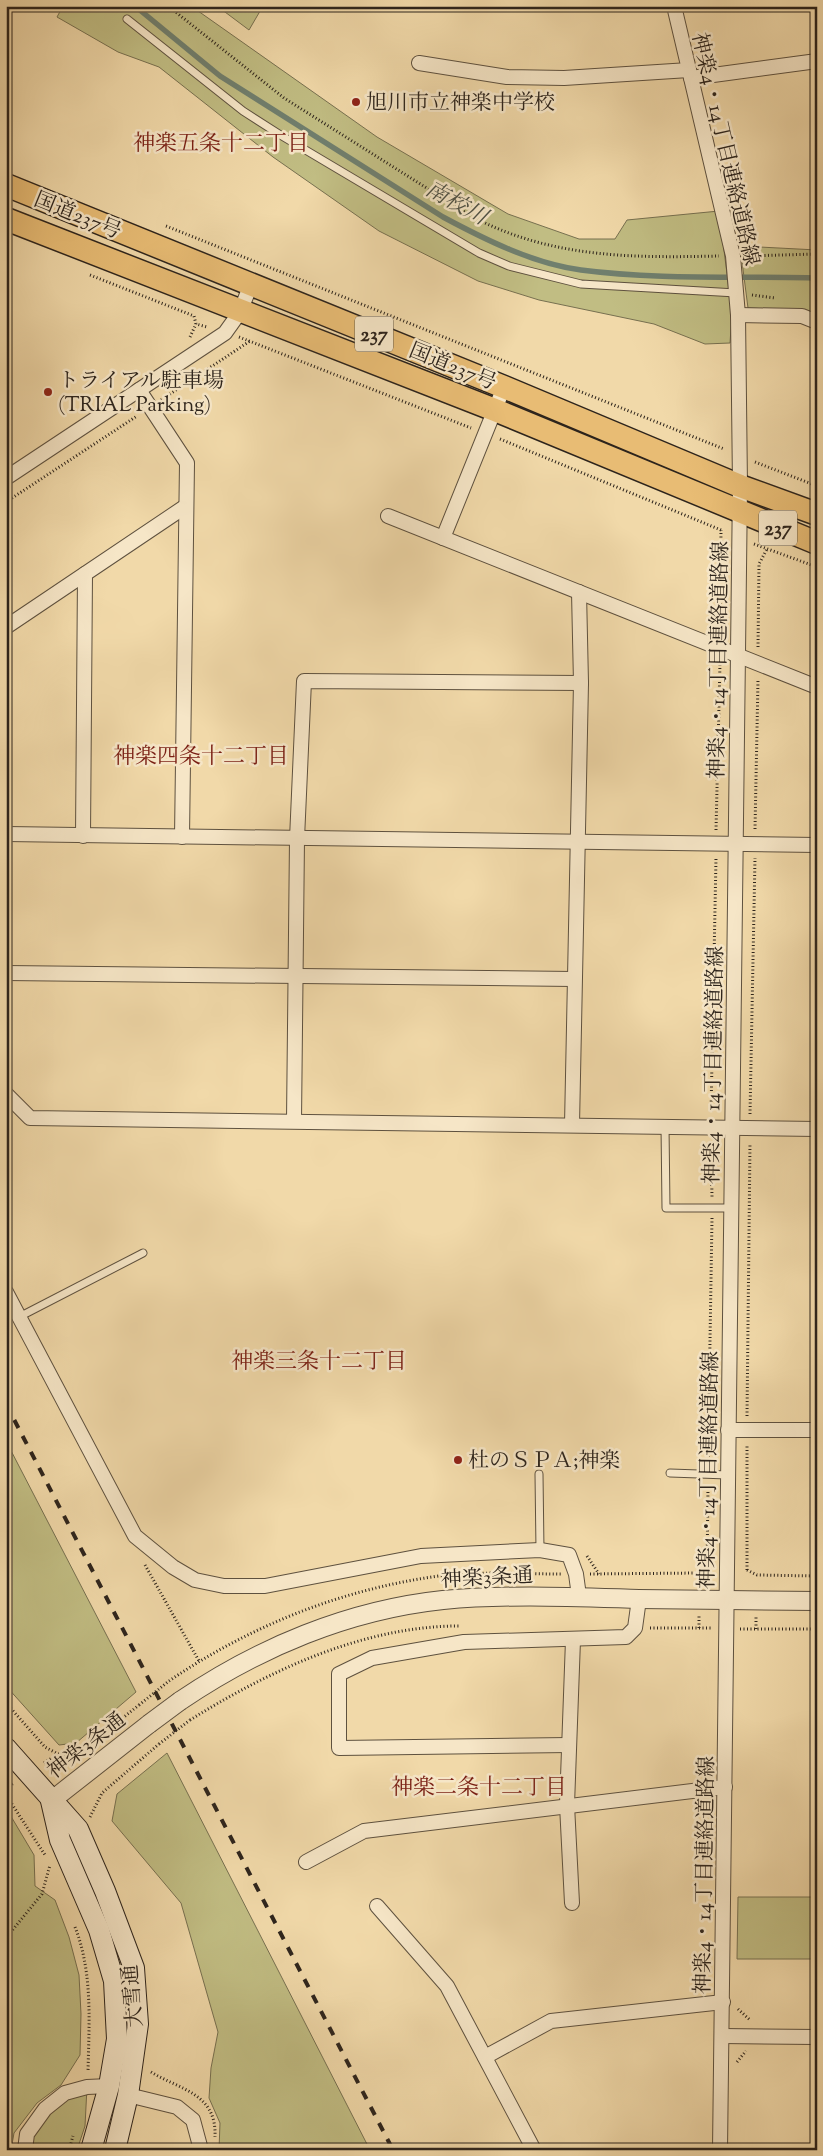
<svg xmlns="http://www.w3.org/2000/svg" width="823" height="2156" font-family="'Sorts Mill Goudy','Noto Serif JP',serif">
<rect width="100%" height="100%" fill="#f1d9a9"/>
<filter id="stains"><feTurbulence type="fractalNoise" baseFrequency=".004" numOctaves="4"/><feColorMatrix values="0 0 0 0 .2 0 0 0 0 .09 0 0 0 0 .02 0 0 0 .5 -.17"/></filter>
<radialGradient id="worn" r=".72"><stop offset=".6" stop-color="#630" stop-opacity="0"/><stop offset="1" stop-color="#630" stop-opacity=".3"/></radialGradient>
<g fill="#c1bd83" stroke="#777050">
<polygon points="63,6 191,6 377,137 508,214 579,239 615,239 627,220 719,211 732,313 730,343 705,344 654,324 539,300 478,281 379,231 273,157 159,67 118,52 57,17"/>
<polygon points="217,6 263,6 249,30"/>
<polygon points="740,246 817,250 817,314 809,311 748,308"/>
<polygon points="6,1441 136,1692 76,1743 59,1745 6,1686"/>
<polygon points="167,1753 370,2150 219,2150 220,2123 209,2098 211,2068 218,2032 181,1903 112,1821 117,1794"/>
<polygon points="6,1808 34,1855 35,1886 55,1900 69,1937 79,1975 81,2014 80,2055 61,2085 37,2103 14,2133 11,2150 6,2150"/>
<polygon points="738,1897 817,1897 817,1959 737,1959"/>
<polygon points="87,2087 85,2126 77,2150 25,2150 45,2109"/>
</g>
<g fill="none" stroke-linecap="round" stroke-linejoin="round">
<path stroke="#707f6e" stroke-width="5.5" d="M135 6 220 76 443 217C484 239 534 264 581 270 657 280 739 276 817 278"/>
<g stroke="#5e513f" stroke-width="9">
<g id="service">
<polyline points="127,19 243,111 282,136 479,253 509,266 581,284 736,293"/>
<polyline points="665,1126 666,1208 731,1208"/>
<polyline points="19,1317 143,1253"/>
<polyline points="670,1473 728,1475"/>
<polyline points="539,1474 540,1550"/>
</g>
</g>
<g stroke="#5e513f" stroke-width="16">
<g id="minor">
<polyline points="674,6 733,256 738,315 740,486 720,2150"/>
<polyline points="419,63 507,77 564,78 689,70"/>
<polyline points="691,78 817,61"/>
<polyline points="738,315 802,316 817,322"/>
<polyline points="139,390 187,463 182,837"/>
<polyline points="6,478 225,333 240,312 251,284"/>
<polyline points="388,516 817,687"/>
<polyline points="443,538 504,387"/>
<polyline points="6,627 186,506"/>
<polyline points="6,834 817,845"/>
<polyline points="83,836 85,574"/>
<polyline points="6,973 574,979"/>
<polyline points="6,1094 30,1118 817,1129"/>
<polyline points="294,1121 297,839 304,681 581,683"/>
<polyline points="572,1125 581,683 579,592"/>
<polyline points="6,1292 135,1536 173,1567 195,1580 224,1586 265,1586 421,1556 540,1550 569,1555 576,1574 579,1596"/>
<polyline points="728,1430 817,1430"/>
<polyline points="569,1745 339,1748 339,1674 372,1658 464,1642 626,1637 635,1628 639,1599"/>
<polyline points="306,1862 364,1831 725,1787"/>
<polyline points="572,1903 567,1805 573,1640"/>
<polyline points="377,1906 447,1986 534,2150"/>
<polyline points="722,2036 817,2037"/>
<polyline points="485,2057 551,2021 723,2002"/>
<polyline points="128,2095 177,2107 193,2120 200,2146 197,2150"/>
<polyline points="25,2150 27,2134 45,2109 65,2093 87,2087 109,2086"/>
</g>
</g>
<g stroke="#5e513f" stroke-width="20">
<g id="tertiary">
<path d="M180 1701C258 1648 348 1610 443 1600 508 1594 573 1597 639 1599 698 1600 758 1600 817 1601"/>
<polyline points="51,1801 149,1724"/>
</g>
</g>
<g stroke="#2d241c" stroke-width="22">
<g id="secondary">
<polyline points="6,1748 78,1829 105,1891 134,1968 138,2024 128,2095 115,2150"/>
<polyline points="51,1801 60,1840 99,1930 114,1981 117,2039 109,2086 91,2150"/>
</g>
</g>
<g stroke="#2d241c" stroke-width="25">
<g id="trunk">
<polyline points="6,185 504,387 740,486 817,514"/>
<polyline points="6,219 495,410 817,543"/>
</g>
</g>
<g stroke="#2d241c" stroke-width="3" stroke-dasharray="1 2.5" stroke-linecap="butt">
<path d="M168 6 284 98 471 216C550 258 631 258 719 256"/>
<polyline points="166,226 724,449"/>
<polyline points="747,256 817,254"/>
<polyline points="90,275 194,316 196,324 207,327"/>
<polyline points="752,295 775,298"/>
<polyline points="190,337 196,324"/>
<polyline points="239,337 471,428"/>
<polyline points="161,400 250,341"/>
<polyline points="500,439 721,530"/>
<polyline points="755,462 817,486"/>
<polyline points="6,502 137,416"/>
<polyline points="754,544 817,567"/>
<polyline points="720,632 721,530"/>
<polyline points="758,647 759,564 767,549"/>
<polyline points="755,829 758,680"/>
<polyline points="716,830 720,663"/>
<polyline points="711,1112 716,858"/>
<polyline points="750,1114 755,858"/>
<polyline points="711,1143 712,1197"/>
<polyline points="747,1416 750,1143"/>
<polyline points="708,1464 712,1218"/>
<polyline points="587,1556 599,1574"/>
<polyline points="145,1565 199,1661"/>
<polyline points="707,1570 708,1486"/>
<polyline points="747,1570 747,1445"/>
<polyline points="747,1570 757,1575 817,1576"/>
<polyline points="590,1574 699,1573 708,1570"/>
<polyline points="650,1628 711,1628"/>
<polyline points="699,1628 699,1616"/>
<polyline points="740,1629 817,1629"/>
<polyline points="756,1629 756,1616"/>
<path d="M169 1681C250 1626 342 1589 439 1576 479 1571 521 1574 561 1574"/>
<polyline points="6,1703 45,1747 58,1754 76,1755 139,1705"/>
<path d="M190 1720C269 1671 363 1626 459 1626"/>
<polyline points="44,1763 58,1754"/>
<polyline points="6,1788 14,1783"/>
<polyline points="6,1795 45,1855"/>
<polyline points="90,1817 102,1793 159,1744"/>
<path d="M75 1927C93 1973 89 2023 88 2072"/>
<polyline points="6,1938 42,1894 50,1865"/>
<polyline points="738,2009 750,2020"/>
<polyline points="737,2062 746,2051"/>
<path d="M151 2072C180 2090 217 2093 215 2137"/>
<polyline points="69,2150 73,2136"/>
</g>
<use href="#service" stroke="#f6e6c7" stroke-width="7"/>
<use href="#minor" stroke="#f6e6c7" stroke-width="14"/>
<use href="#tertiary" stroke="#f6e6c7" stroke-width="18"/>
<use href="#secondary" stroke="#f6e6c7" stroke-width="20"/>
<use href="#trunk" stroke="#e8bc74" stroke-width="22"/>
<polyline stroke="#2d241c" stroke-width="4" stroke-dasharray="9 9" stroke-linecap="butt" points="6,1404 393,2150"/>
<g stroke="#5e513f" stroke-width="20" stroke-linecap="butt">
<polyline id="tertiary-bridge" points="149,1724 180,1701"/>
</g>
<g stroke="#2d241c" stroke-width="3" stroke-dasharray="1 2.5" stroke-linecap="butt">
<polyline points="139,1705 169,1681"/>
<polyline points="159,1744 190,1720"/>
</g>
<use href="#tertiary-bridge" stroke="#f6e6c7" stroke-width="18"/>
</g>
<g fill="#8f2418" stroke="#f6e6c7" stroke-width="2">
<circle cx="356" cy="102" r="5"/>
<circle cx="48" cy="392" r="5"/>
<circle cx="458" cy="1460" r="5"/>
</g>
<g text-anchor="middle" stroke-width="5" stroke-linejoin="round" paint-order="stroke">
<g fill="#f6e6c7" stroke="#695e4f" stroke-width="1">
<rect x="355" y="316.5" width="38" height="35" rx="4"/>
<rect x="759" y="510.5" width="38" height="35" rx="4"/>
</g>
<g font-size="20" font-weight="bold" fill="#2d241c">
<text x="374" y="341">237</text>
<text x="778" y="535">237</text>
</g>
<g font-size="21" fill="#2d241c" stroke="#f6e6c7" text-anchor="start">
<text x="366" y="109">旭川市立神楽中学校</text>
<text x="58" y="387">トライアル駐車場<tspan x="58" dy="24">(TRIAL Parking)</tspan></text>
<text x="468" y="1467">杜のＳＰＡ;神楽</text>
</g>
<g font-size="21" fill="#2d241c" stroke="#f6e6c7">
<text transform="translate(726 149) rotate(77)" y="7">神楽4・14丁目連絡道路線</text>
<text transform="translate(78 215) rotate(22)" y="7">国道237号</text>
<text transform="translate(453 366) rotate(22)" y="7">国道237号</text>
<text transform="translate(718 660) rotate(-89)" y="7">神楽4・14丁目連絡道路線</text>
<text transform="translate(713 1065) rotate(-89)" y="7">神楽4・14丁目連絡道路線</text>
<text transform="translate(708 1470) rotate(-89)" y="7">神楽4・14丁目連絡道路線</text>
<text transform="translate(487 1577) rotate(-3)" y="7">神楽3条通</text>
<text transform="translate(86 1745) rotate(-38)" y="7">神楽3条通</text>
<text transform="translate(704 1875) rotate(-89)" y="7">神楽4・14丁目連絡道路線</text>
<text transform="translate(132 1996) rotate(-95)" y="7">大雪通</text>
</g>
<g font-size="22" fill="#7a1f14" stroke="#f6e6c7">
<text x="221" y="150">神楽五条十二丁目</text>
<text x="201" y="763">神楽四条十二丁目</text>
<text x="319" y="1368">神楽三条十二丁目</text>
<text x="479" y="1794">神楽二条十二丁目</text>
</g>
<g font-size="22" font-style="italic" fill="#4e5145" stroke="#f6e6c7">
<text transform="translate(457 202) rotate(29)" y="8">南校川</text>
</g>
</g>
<rect width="823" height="2156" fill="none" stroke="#f1d9a9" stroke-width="25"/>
<rect x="8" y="8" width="808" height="2141" fill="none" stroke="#2d241c" stroke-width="2.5"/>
<rect x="12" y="12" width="798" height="2131" fill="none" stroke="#2d241c"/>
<rect width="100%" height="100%" filter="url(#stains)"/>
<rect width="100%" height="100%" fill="url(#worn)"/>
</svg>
